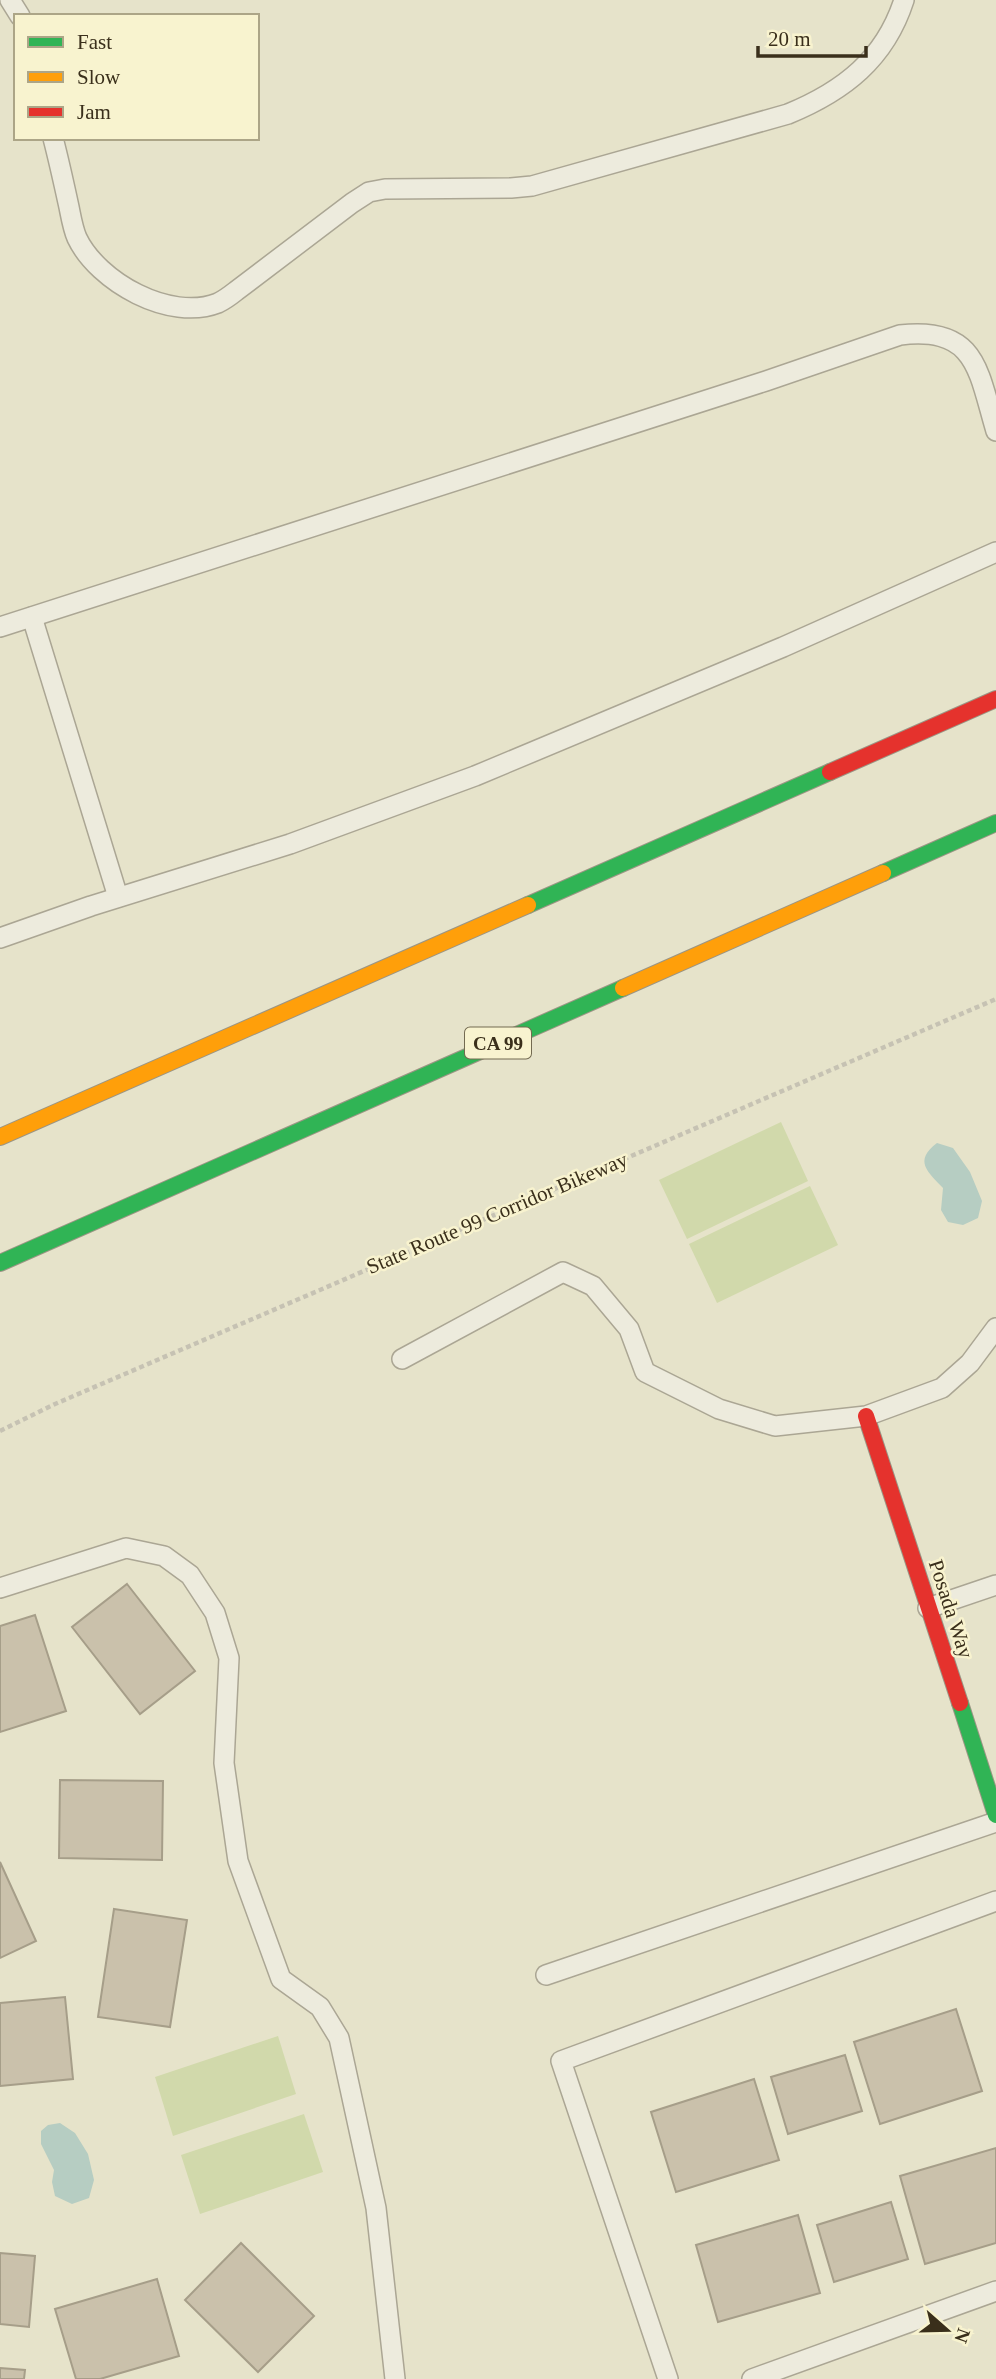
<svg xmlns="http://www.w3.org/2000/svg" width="996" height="2379" font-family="'Times New Roman',serif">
<rect width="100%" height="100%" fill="#e6e3ca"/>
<g fill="#d1d9ab">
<polygon points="781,1122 808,1181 687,1239 659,1180"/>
<polygon points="810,1186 838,1245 717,1303 689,1244"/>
<polygon points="278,2036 296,2094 173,2136 155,2077"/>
<polygon points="304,2114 323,2172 200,2214 181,2155"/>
</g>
<g fill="#b6cdc2">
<path d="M937 1143 953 1148 970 1172 982 1201 978 1218 963 1225 948 1222 941 1210 943 1188C928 1172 913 1161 937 1143Z"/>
<polygon points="60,2123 75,2133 88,2154 94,2180 89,2198 72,2204 55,2196 52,2182 54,2170 41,2144 41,2131 48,2125"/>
</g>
<g fill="#cac1ab" stroke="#a69e89" stroke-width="2">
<polygon points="127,1584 195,1671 140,1714 72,1627"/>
<polygon points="35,1615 66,1711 0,1732 0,1626"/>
<polygon points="60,1780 163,1781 162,1860 59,1858"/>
<polygon points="0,1862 36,1941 0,1958"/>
<polygon points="114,1909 187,1920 170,2027 98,2017"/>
<polygon points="65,1997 73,2079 0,2086 0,2003"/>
<polygon points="956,2009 982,2091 880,2124 854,2042"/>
<polygon points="845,2055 862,2111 788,2134 771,2077"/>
<polygon points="754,2079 779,2160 676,2192 651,2112"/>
<polygon points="996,2148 996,2243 925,2264 900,2176"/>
<polygon points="891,2202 908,2259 834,2282 817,2225"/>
<polygon points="798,2215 820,2293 718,2322 696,2245"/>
<polygon points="241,2243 314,2316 258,2372 185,2300"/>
<polygon points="0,2253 35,2256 29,2327 0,2324"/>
<polygon points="157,2279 179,2356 100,2379 76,2379 55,2309"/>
<polygon points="0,2368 25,2370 24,2379 0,2379"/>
</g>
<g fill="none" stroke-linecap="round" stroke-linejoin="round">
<g stroke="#aba694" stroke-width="22">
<g id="lane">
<polyline points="10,0 20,16"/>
<path d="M53 138C59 161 64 184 69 207 71 217 73 229 77 238 98 282 170 322 218 303 224 300 231 295 236 291L352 203 369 192 385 189 511 188 532 186 788 114C844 91 885 59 904 0"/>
<polyline points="32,617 118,897"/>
<path d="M0 627 766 381 900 335C977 326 978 371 996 431"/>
<polyline points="0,938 91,906 290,844 475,776 783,647 996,552"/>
<polyline points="402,1359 563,1272 593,1286 629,1329 645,1372 719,1409 775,1426 866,1416 942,1388 970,1363 996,1328"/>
<polyline points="0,1588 126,1548 164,1556 190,1575 215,1613 229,1658 224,1763 238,1861 281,1979 320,2007 339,2038 376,2208 395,2379"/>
<polyline points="928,1608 996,1585"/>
<polyline points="546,1975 996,1822"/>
<polyline points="668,2379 561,2061 996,1901"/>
<polyline points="752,2379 996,2291"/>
</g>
</g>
<g stroke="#9b9584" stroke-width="18">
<g id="fast">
<polyline points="883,873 996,823"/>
<polyline points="528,905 830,772"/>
<polyline points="0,1263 623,988"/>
<polyline points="960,1703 996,1815"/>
</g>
</g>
<g stroke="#9b9584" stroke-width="18">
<g id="slow">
<polyline points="623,988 883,873"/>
<polyline points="0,1137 528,905"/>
</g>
</g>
<g stroke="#9b9584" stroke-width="18">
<g id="jam">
<polyline points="830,772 996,699"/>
<polyline points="866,1416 960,1703"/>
</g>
</g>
<polyline stroke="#c6c2b3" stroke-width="4.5" stroke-dasharray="5 3.5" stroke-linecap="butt" points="0,1431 55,1404 996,999"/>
<use href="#lane" stroke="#edebdd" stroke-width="19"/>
<use href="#fast" stroke="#30b455" stroke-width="16"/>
<use href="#slow" stroke="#ff9f0a" stroke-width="16"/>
<use href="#jam" stroke="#e5322d" stroke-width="16"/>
</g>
<g text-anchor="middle" stroke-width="5" stroke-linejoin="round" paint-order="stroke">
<rect fill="#f8f3cf" stroke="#736a51" stroke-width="2" x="465" y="1027.5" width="66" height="31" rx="5"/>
<g font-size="19" font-weight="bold" fill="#3a2f1b">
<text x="498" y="1050">CA 99</text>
</g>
<g font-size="21" fill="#3a2f1b" stroke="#f8f3cf">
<text transform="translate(497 1213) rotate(-23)" y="7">State Route 99 Corridor Bikeway</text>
<text transform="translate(951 1609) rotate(72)" y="7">Posada Way</text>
</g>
</g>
<rect x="14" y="14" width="245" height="126" fill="#f8f3cf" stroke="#aca587" stroke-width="2"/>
<rect x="28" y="37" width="35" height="10" fill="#30b455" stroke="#aca587" stroke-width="2"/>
<text x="77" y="49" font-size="21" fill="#3a2f1b">Fast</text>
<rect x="28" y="72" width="35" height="10" fill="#ff9f0a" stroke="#aca587" stroke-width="2"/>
<text x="77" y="84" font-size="21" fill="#3a2f1b">Slow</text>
<rect x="28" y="107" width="35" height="10" fill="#e5322d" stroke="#aca587" stroke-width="2"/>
<text x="77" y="119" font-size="21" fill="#3a2f1b">Jam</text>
<g transform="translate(947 2330) rotate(110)" stroke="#f8f3cf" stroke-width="5" paint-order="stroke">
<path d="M0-5L12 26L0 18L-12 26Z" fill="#3a2f1b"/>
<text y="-10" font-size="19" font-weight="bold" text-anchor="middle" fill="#3a2f1b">N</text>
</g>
<path d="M758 46v10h108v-10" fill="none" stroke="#3a2f1b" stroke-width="3.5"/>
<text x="768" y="46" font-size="21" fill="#3a2f1b" stroke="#f8f3cf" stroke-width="5" paint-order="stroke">20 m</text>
</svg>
